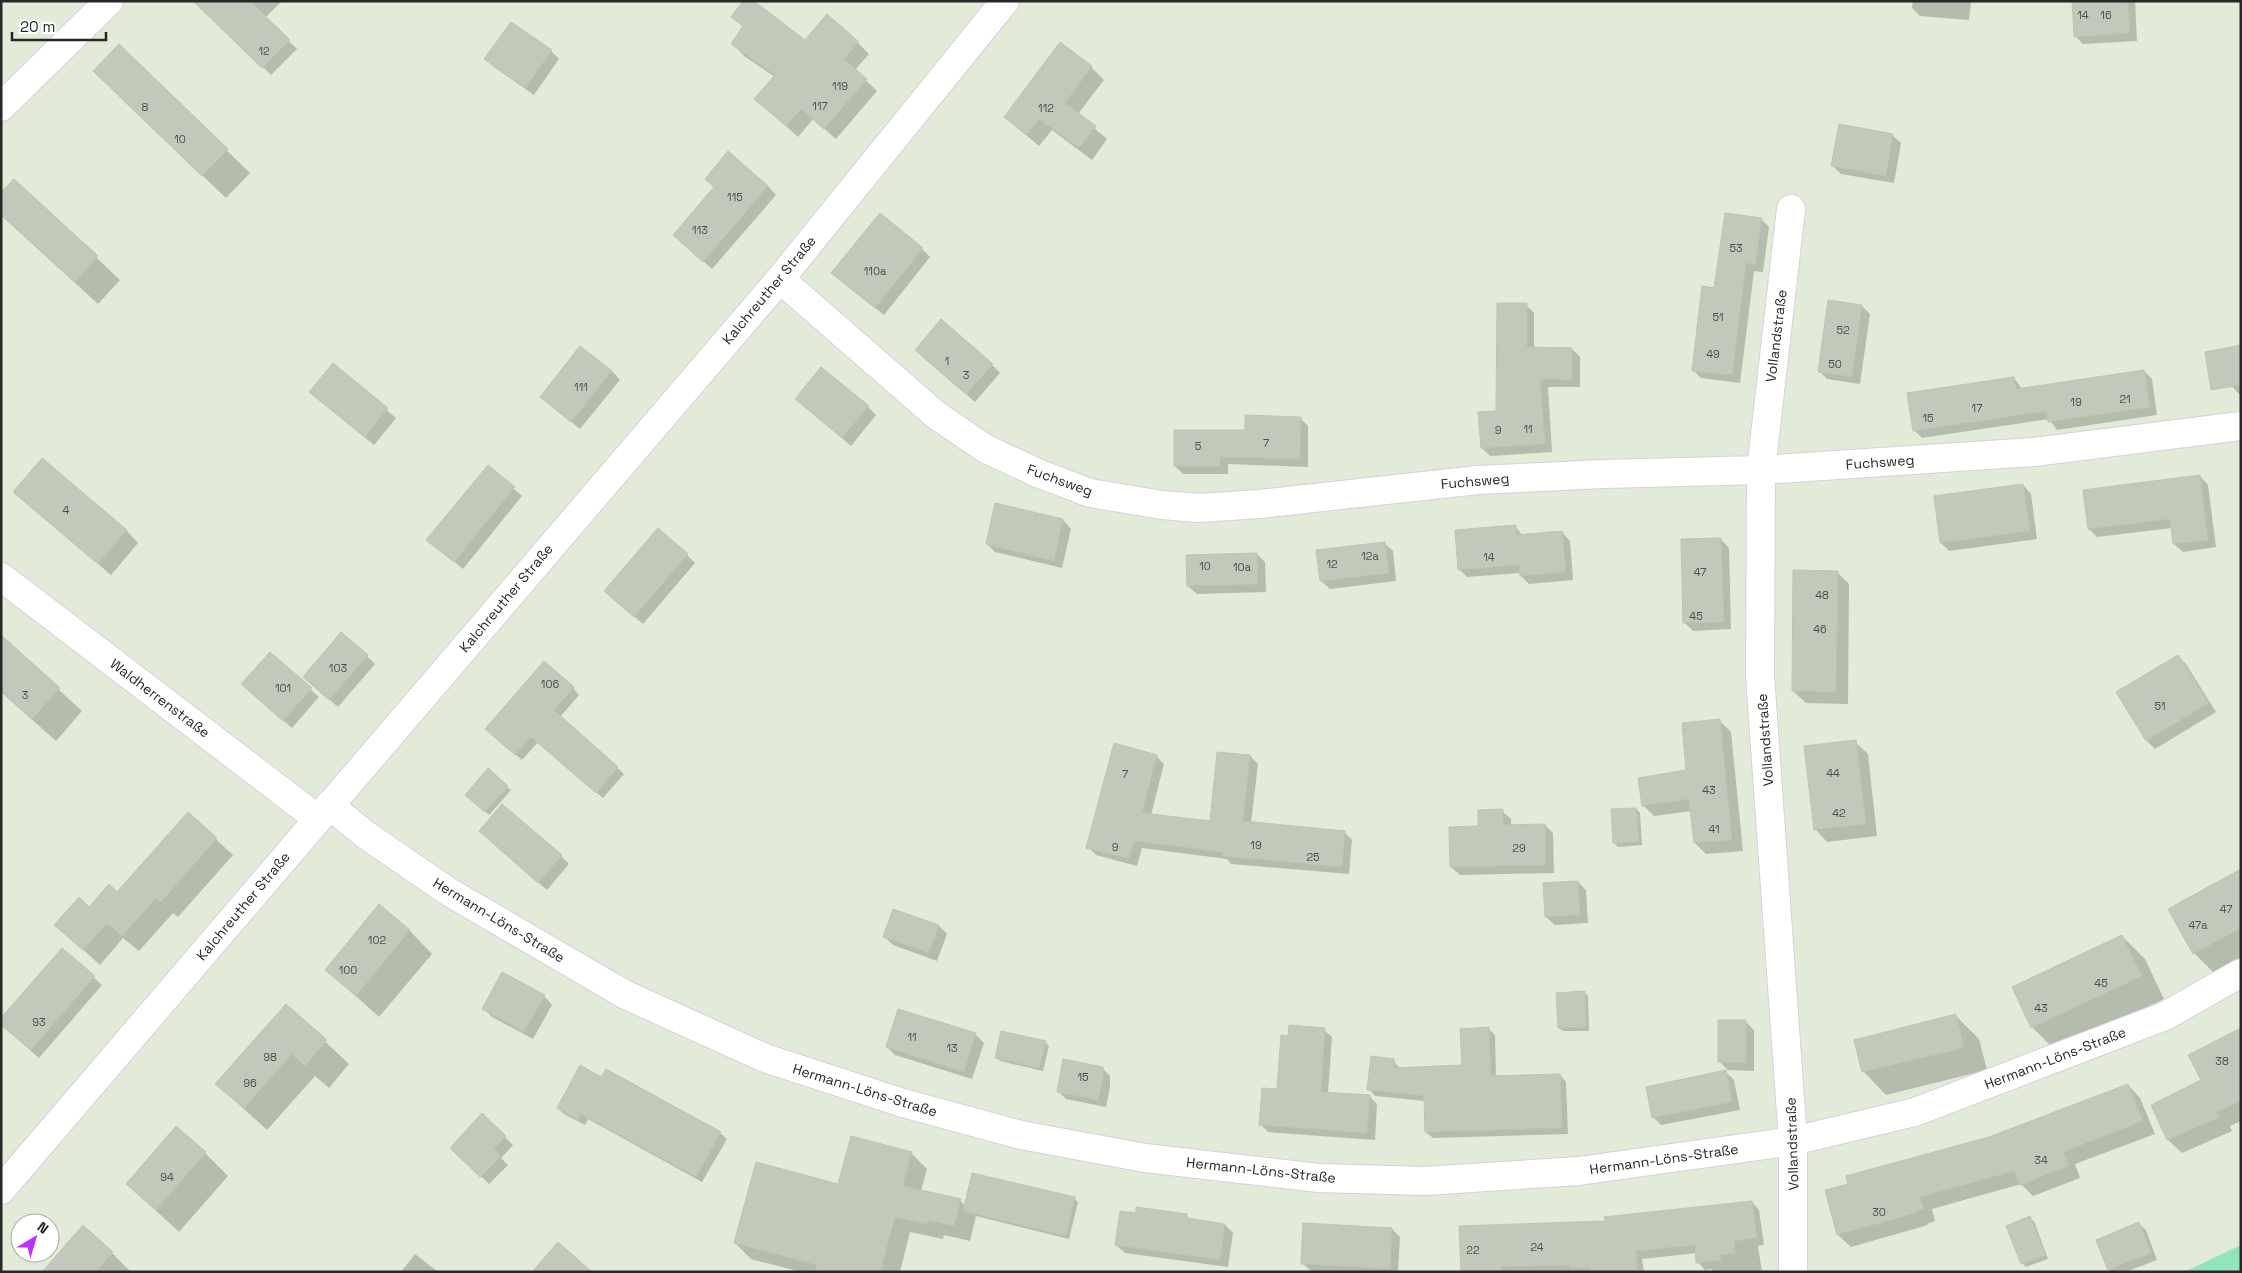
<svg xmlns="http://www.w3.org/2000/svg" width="2242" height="1273" font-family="'Space Grotesk',sans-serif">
<rect width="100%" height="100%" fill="#e2ebd7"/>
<polygon fill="#91e4bc" points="2241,1245 2241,1272 2184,1272"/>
<g fill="#0003">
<polygon points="210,1 282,1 265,18 297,49 271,75 203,9"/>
<polygon points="1913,1 1971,1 1969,20 1920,16 1912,8"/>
<polygon points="2073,1 2135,1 2137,41 2083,44 2075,36"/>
<polygon points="733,17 805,42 858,43 869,54 855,70 877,91 836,139 813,119 798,137 756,99 775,77 744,56 733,44 744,28"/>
<polygon points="1060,44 1091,67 1104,80 1078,114 1107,139 1092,160 1052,130 1039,146 1005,117"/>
<polygon points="119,46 250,173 226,198 117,94"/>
<polygon points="551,51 559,59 534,95 494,67 486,59"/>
<polygon points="1892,135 1901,143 1894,183 1841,174 1833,166"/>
<polygon points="14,180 120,280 98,304 14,227"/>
<polygon points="768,186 776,195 712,269 674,235"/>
<polygon points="1761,219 1769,227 1763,272 1754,271 1740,383 1701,378 1693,370 1716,289"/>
<polygon points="922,249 930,257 884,315 841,281"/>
<polygon points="1526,305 1534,313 1534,349 1572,349 1580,357 1580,387 1548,387 1552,452 1490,456 1482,448 1497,412"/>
<polygon points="1862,306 1870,314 1860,384 1827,379 1819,371"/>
<polygon points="2241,347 2241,395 2240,395 2232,386"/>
<polygon points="924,358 992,365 1000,373 975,402"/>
<polygon points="333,365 396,418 374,445 319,400"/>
<polygon points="612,371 620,380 580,429 541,397"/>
<polygon points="2144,371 2152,379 2157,415 2057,430 2049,419 1922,438 1914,430 2014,378 2022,389"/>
<polygon points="797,399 868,407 876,415 851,446"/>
<polygon points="1300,418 1308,426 1308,467 1228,464 1228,474 1183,474 1175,466 1246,432"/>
<polygon points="488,467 522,496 463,569 428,540"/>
<polygon points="2200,476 2208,485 2216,547 2183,552 2174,544 2172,528 2097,537 2089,529"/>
<polygon points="2023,485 2031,494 2037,539 1949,551 1941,543 1935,497"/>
<polygon points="15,492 126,530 138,543 111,575"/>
<polygon points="996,505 1063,520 1071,529 1062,568 995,552 987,544"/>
<polygon points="1515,526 1523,536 1562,532 1570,541 1573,580 1529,584 1521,576 1520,573 1467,577 1459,569"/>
<polygon points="1721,539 1729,548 1731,629 1693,631 1684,622"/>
<polygon points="1384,543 1393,551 1396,581 1330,589 1321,581"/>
<polygon points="1257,554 1265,562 1266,592 1197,594 1188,586"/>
<polygon points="687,555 695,563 643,624 614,599"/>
<polygon points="1837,572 1849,584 1848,704 1806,703 1793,691"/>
<polygon points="1,637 82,711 56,741 1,692"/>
<polygon points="270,653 319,697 292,728 251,692"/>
<polygon points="367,656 375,664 338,707 304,677"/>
<polygon points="2178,656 2186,664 2216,712 2155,749 2147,741 2118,693"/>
<polygon points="573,688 579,695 560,717 624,774 603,798 538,742 522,760 493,735"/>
<polygon points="1720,721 1731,732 1743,851 1706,854 1695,843 1692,811 1654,816 1643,805 1688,771"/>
<polygon points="1855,742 1868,754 1877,836 1827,842 1815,829"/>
<polygon points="1156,756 1164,764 1151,815 1211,822 1250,756 1258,764 1251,823 1344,832 1352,840 1349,874 1231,864 1227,859 1142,848 1137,866 1096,855 1088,847"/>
<polygon points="507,787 511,790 489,815 470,798"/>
<polygon points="1636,809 1640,813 1642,845 1618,847 1614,843"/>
<polygon points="1502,811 1511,819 1511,826 1545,825 1553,833 1554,873 1460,875 1451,867 1479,827"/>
<polygon points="188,814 233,855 178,917 173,913 139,951 123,938 100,965 56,925 118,894"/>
<polygon points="480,831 561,856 569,864 547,890"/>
<polygon points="2241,870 2241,963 2217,976 2194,953"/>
<polygon points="1578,882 1586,890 1588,923 1555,925 1546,917"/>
<polygon points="380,906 410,931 432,954 379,1017 327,970"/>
<polygon points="894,910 939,926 947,934 937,961 893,945 885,937"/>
<polygon points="2122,936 2145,959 2164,999 2055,1050 2032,1027 2013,987"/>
<polygon points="62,949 102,985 39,1058 7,1030"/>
<polygon points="1584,993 1588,996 1589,1031 1563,1031 1559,1028"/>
<polygon points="544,996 552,1005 533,1039 492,1017 483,1008"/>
<polygon points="286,1005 349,1064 329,1088 315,1076 267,1130 217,1084"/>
<polygon points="898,1010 976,1035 984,1043 972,1079 895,1055 887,1047"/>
<polygon points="1956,1016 1979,1039 1987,1070 1886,1095 1864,1072 1856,1041"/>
<polygon points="1746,1022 1754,1030 1754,1071 1728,1070 1720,1062"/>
<polygon points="1488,1028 1495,1035 1496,1077 1560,1075 1566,1082 1568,1134 1433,1138 1426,1132 1425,1101 1375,1096 1369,1089 1393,1060 1400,1069 1463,1066"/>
<polygon points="1324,1030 1332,1037 1328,1093 1370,1097 1377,1104 1375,1140 1268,1132 1261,1125 1278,1090 1289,1037"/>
<polygon points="2241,1030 2241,1121 2230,1126 2232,1131 2182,1153 2168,1140 2152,1106 2203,1081"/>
<polygon points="1045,1042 1049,1046 1043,1071 1000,1061 996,1057"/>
<polygon points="1102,1068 1110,1076 1110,1087 1106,1107 1066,1099 1058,1091"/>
<polygon points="607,1071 720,1133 727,1139 702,1182 588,1119 585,1125 564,1114 558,1108 602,1079"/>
<polygon points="1726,1072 1734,1080 1740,1110 1661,1125 1653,1117"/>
<polygon points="2128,1085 2140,1098 2155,1134 2075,1164 2080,1178 2033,1196 2021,1184 1932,1209 1935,1221 1927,1224 1928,1225 1851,1247 1838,1235 1989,1138"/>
<polygon points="482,1115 513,1145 501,1158 508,1165 489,1184 451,1148"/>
<polygon points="205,1153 228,1176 179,1232 127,1184"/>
<polygon points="911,1153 927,1169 921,1191 960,1200 965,1206 1074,1198 1078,1202 1069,1239 976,1216 970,1241 944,1235 943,1239 910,1232 900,1272 801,1272 751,1259 735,1243 839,1185"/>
<polygon points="1752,1202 1759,1210 1764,1245 1758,1246 1762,1272 1713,1272 1712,1269 1705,1270 1698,1262 1697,1253 1642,1259 1644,1272 1462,1272 1606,1222"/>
<polygon points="1186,1215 1191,1220 1225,1225 1233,1233 1228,1267 1125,1253 1116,1245"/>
<polygon points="2030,1218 2034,1221 2048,1259 2026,1267 2023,1264 2008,1226"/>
<polygon points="2139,1224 2146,1230 2157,1260 2125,1272 2111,1272 2109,1269"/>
<polygon points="1392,1229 1400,1237 1398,1272 1311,1271 1302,1263"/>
<polygon points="112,1253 131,1272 44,1272"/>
<polygon points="415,1254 438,1272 401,1272"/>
</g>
<g fill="#c2c8ba" stroke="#bbc5b1">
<polygon points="193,1 250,1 290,40 262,68"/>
<polygon points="743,1 754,1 805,40 827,14 859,42 844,59 867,79 824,129 801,109 786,126 754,99 775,75 731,44 743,26 731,17"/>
<polygon points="2072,1 2128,1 2130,33 2074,37"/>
<polygon points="511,22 552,50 525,88 484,59"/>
<polygon points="1060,42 1092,66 1065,103 1096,126 1079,148 1039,119 1026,135 1004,117"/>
<polygon points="119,44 228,149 202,176 93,71"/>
<polygon points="1839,124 1893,134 1886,176 1831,166"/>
<polygon points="728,151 768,186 703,262 673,235 714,187 705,179"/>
<polygon points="14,179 98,256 75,282 1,215 1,192"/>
<polygon points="880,213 923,248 875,308 831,273"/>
<polygon points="1725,213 1762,218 1755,265 1746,263 1732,375 1692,371 1702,286 1714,288"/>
<polygon points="1828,300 1862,305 1852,377 1818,372"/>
<polygon points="1497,303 1527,303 1527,347 1572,348 1572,380 1540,379 1545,444 1481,448 1478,412 1496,411"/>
<polygon points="941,319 993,364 966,394 915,350"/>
<polygon points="2241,345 2241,385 2211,390 2205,352"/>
<polygon points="580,346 612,371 571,422 540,397"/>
<polygon points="333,363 388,408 365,437 309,392"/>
<polygon points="821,367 869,406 842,438 795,399"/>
<polygon points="2144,370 2150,407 2048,422 2046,411 1913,431 1907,393 2014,377 2016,389"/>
<polygon points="1245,415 1301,417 1300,459 1220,457 1220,466 1174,466 1174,430 1245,430"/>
<polygon points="42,458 127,530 98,564 13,492"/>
<polygon points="488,465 515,487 454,562 426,540"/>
<polygon points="2200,475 2208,540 2173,544 2170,519 2088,529 2083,490"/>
<polygon points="2023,484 2030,531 1940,543 1934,496"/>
<polygon points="995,503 1063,519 1054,561 986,544"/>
<polygon points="1516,525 1516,535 1562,531 1566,572 1520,576 1519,565 1458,570 1455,530"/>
<polygon points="658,528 688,554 634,617 604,591"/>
<polygon points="1721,538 1724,622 1683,623 1681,539"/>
<polygon points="1385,542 1389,573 1320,581 1316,550"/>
<polygon points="1257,553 1258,584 1187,586 1186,555"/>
<polygon points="1793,570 1838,571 1836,692 1792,691"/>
<polygon points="341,632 368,655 329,700 303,677"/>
<polygon points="1,635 60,688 32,719 1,691"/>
<polygon points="270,652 312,688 283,721 241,684"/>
<polygon points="2178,655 2209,703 2146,741 2116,692"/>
<polygon points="544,661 574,687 554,710 618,767 596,793 531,737 515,755 485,729"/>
<polygon points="1720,719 1732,840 1694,843 1689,799 1642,806 1638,778 1686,770 1682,723"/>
<polygon points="1856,740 1866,824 1814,830 1804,746"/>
<polygon points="1114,743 1157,755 1142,813 1210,821 1217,752 1250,755 1243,821 1345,831 1342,867 1222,856 1223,852 1134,841 1129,859 1086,848"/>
<polygon points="488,768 508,786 485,812 465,795"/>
<polygon points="502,804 562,855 538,883 479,831"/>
<polygon points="1636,808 1639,842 1613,843 1611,809"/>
<polygon points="1503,809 1503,825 1545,824 1546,865 1450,867 1449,827 1478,826 1478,810"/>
<polygon points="188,812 217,838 161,902 156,898 122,936 107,923 83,950 54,925 79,897 89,907 109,884 117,892"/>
<polygon points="2241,869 2241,928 2193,954 2168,909"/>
<polygon points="1578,881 1580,915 1545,917 1543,883"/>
<polygon points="379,904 410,930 356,996 325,970"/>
<polygon points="893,909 939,925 929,953 883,937"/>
<polygon points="2122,935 2142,976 2031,1028 2012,987"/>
<polygon points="62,948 95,976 31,1050 1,1025 1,1018"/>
<polygon points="502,972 545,995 524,1032 482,1009"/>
<polygon points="1585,991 1586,1027 1558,1028 1556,993"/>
<polygon points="286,1004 327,1040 305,1066 292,1054 244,1108 215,1084"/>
<polygon points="898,1009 976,1033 964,1072 886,1047"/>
<polygon points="1956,1014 1964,1048 1862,1072 1854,1040"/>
<polygon points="1718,1020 1746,1020 1746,1063 1718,1062"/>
<polygon points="1289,1025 1325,1028 1321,1092 1370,1095 1367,1133 1259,1125 1262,1088 1277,1089 1281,1035 1288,1036"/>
<polygon points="1489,1027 1491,1076 1560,1074 1562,1128 1425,1132 1424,1096 1367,1090 1371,1056 1394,1059 1394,1068 1462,1065 1460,1029"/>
<polygon points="2241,1028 2241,1101 2217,1112 2220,1117 2167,1140 2151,1105 2201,1080 2188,1055"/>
<polygon points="1001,1031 1046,1041 1039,1068 995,1058"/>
<polygon points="1063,1059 1103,1067 1103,1078 1098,1100 1057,1092"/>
<polygon points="580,1065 601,1077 606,1069 721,1132 696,1177 581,1114 578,1120 557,1108"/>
<polygon points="1726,1070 1732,1102 1652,1118 1646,1087"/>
<polygon points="2128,1084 2143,1121 2063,1152 2069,1166 2020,1185 2014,1171 1920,1197 1924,1209 1916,1211 1916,1213 1837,1235 1825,1190 1848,1184 1846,1176 1989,1137"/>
<polygon points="482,1113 506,1136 494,1149 501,1156 480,1177 450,1148"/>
<polygon points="176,1126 206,1152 156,1210 126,1184"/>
<polygon points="851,1136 912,1152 903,1186 961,1199 954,1226 928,1220 927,1224 895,1217 880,1272 815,1272 817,1265 734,1243 756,1162 838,1184"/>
<polygon points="972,1173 1075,1197 1066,1236 963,1211"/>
<polygon points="1752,1201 1757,1238 1734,1241 1735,1253 1720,1255 1721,1260 1696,1263 1695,1245 1636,1251 1638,1272 1591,1272 1590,1268 1570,1268 1569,1265 1501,1267 1501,1272 1461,1272 1459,1226 1605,1221 1604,1217"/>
<polygon points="1136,1207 1187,1214 1187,1218 1225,1224 1220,1260 1115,1245 1120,1211 1136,1213"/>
<polygon points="2030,1216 2046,1255 2021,1264 2006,1226"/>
<polygon points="2139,1222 2151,1253 2108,1270 2096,1240"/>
<polygon points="1303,1223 1392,1228 1390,1269 1301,1264"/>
<polygon points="83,1225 113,1252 96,1272 42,1272"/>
<polygon points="558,1242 592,1272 532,1272"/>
</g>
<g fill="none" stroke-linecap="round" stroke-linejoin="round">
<g stroke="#dacde1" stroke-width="30">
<g id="street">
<polyline points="1,107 109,1"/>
<polyline points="1791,209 1761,470 1760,676 1793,1141 1793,1272"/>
<polyline points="780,279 936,415 986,449 1040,474 1090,493 1162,505 1199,508 1259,504 1478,480 1604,474 1761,470 2034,452 2241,426"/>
<polyline points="1,577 318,819"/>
<polyline points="329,805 366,835 449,892 600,980 626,995 765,1058 903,1103 1021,1135 1145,1158 1319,1178 1425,1181 1579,1171 1793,1141 1915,1112 2165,1016 2241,973"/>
</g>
</g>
<g stroke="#dacde1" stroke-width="30">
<polyline id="secondary" points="1,1190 780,279 1005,1"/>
</g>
<use href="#street" stroke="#fff" stroke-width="28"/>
<use href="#secondary" stroke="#fff" stroke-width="28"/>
</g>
<g text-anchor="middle" stroke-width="4.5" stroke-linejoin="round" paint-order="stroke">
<g font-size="11" fill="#4e4f4c">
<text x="2083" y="19">14</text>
<text x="2106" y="19">16</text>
<text x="264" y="55">12</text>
<text x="840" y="90">119</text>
<text x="820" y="110">117</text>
<text x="145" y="111">8</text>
<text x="1046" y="112">112</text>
<text x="180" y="143">10</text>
<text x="735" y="201">115</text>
<text x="700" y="234">113</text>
<text x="1736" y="252">53</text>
<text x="875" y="275">110a</text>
<text x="1718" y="321">51</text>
<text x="1843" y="334">52</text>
<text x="1713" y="358">49</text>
<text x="947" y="365">1</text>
<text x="1835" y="368">50</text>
<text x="966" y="379">3</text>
<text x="581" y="391">111</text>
<text x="2125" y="403">21</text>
<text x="2076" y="406">19</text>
<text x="1977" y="412">17</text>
<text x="1928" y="422">15</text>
<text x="1528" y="433">11</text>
<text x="1498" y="434">9</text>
<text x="1266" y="447">7</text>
<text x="1198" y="450">5</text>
<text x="66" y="514">4</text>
<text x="1370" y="560">12a</text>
<text x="1489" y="561">14</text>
<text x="1332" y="568">12</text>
<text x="1205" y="570">10</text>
<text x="1242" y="571">10a</text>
<text x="1700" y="576">47</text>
<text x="1822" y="599">48</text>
<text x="1696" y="620">45</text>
<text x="1820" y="633">46</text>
<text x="338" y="672">103</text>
<text x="550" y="688">106</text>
<text x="283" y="692">101</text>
<text x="25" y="699">3</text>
<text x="2160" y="710">51</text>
<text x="1833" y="777">44</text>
<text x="1125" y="778">7</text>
<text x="1709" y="794">43</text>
<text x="1839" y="817">42</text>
<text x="1714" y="833">41</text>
<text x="1256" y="849">19</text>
<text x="1115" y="851">9</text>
<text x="1519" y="852">29</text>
<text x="1313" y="861">25</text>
<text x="2226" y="913">47</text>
<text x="2198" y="929">47a</text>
<text x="377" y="944">102</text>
<text x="348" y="974">100</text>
<text x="2101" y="987">45</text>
<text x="2041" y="1012">43</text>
<text x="39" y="1026">93</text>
<text x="912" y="1041">11</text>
<text x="952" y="1052">13</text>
<text x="270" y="1061">98</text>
<text x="2222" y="1065">38</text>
<text x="1083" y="1081">15</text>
<text x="250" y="1087">96</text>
<text x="2041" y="1164">34</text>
<text x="167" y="1181">94</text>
<text x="1879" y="1216">30</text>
<text x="1537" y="1251">24</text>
<text x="1473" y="1254">22</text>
</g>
<g font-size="14" fill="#272727" stroke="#fff">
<text transform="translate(769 290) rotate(-50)" y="5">Kalchreuther Straße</text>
<text transform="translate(1776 336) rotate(-83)" y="5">Vollandstraße</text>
<text transform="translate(1880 462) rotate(-4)" y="5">Fuchsweg</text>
<text transform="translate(1060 480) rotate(20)" y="5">Fuchsweg</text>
<text transform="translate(1475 481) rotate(-5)" y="5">Fuchsweg</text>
<text transform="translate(506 598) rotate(-50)" y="5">Kalchreuther Straße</text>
<text transform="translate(160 698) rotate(37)" y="5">Waldherrenstraße</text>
<text transform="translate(1765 740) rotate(-94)" y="5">Vollandstraße</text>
<text transform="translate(243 906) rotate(-50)" y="5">Kalchreuther Straße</text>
<text transform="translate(499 920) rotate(31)" y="5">Hermann-Löns-Straße</text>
<text transform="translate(2055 1058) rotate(-21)" y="5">Hermann-Löns-Straße</text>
<text transform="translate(865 1090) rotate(17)" y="5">Hermann-Löns-Straße</text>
<text transform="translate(1792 1144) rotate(-92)" y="5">Vollandstraße</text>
<text transform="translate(1664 1159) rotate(-8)" y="5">Hermann-Löns-Straße</text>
<text transform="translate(1261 1170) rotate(6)" y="5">Hermann-Löns-Straße</text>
</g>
</g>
<rect width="2242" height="1273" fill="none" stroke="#272727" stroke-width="5"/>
<g transform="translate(35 1238) rotate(38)"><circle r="24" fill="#ffffff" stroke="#a9a9a9"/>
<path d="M0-4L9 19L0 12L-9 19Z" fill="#bb30ff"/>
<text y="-8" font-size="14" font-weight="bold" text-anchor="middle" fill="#272727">N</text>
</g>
<path d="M12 32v8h94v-8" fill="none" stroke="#272727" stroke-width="2.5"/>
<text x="20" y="32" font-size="15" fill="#272727" stroke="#ffffff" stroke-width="4" paint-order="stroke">20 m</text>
</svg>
